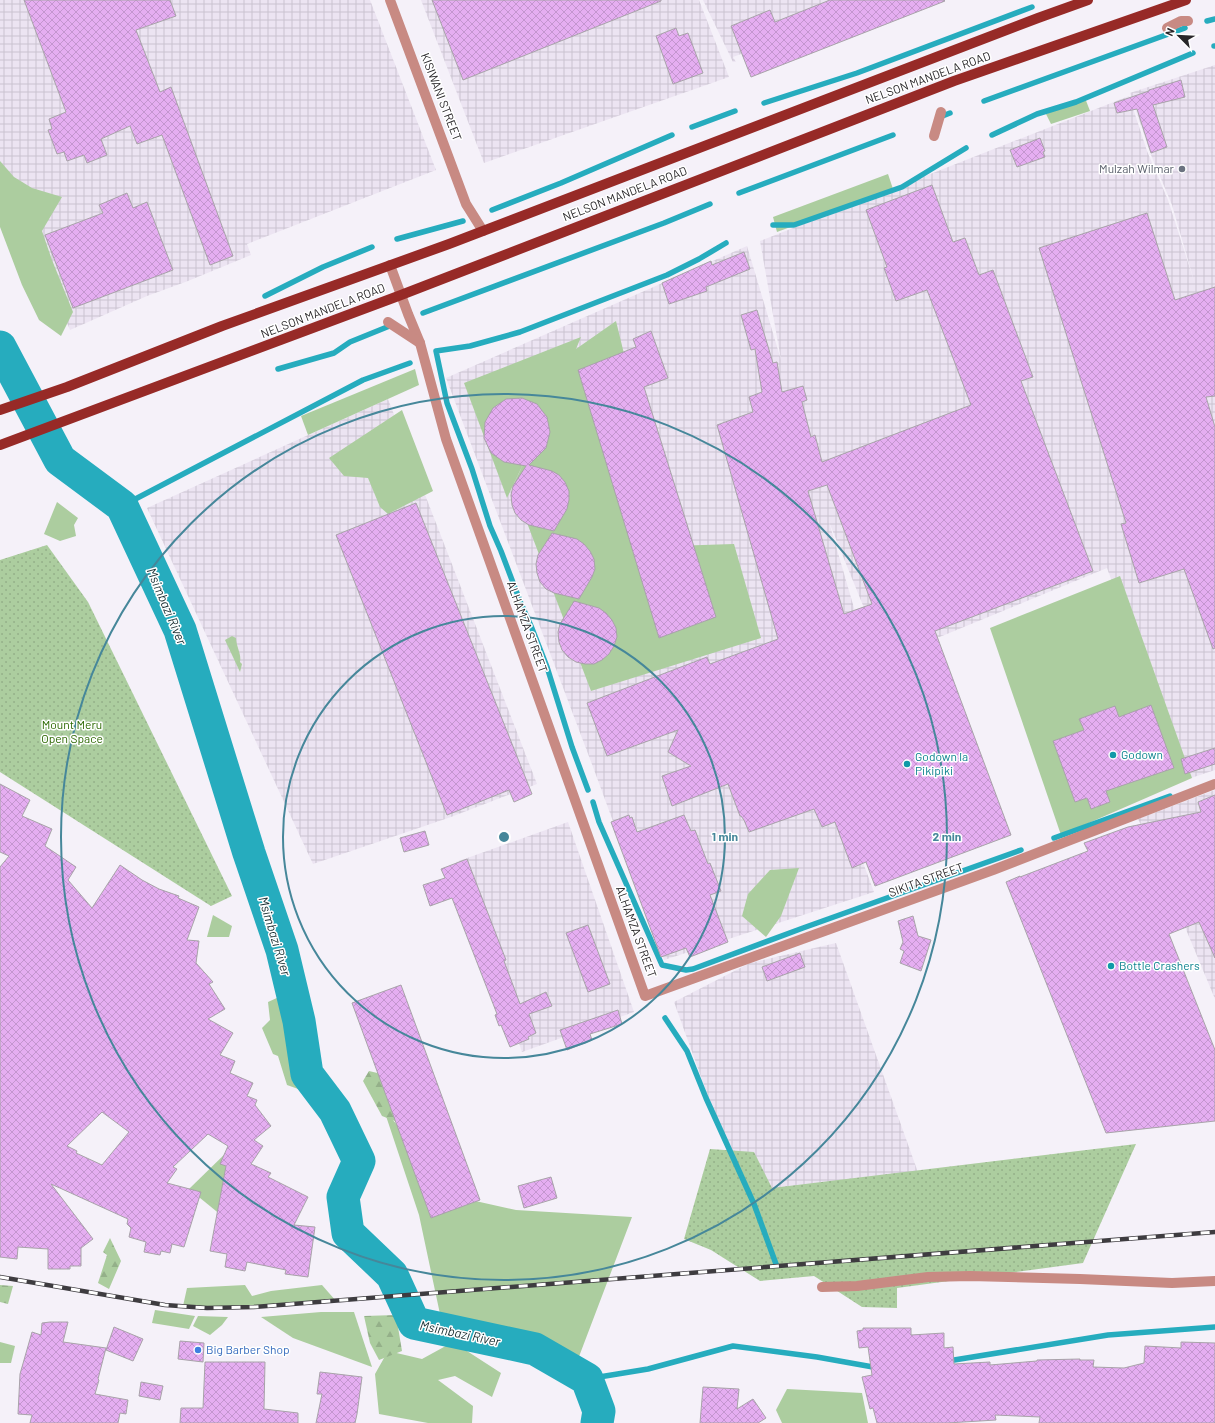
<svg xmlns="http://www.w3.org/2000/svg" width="1215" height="1423" font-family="Barlow,sans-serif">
<defs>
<pattern id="industrial-grid" width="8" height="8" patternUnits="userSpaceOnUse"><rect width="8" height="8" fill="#ece4f2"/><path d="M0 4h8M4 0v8" fill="none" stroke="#cac3d0"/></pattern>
<pattern id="forest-firs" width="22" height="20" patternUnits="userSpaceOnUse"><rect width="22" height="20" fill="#accd9f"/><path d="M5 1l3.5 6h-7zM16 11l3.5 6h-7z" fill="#94b089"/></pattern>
<pattern id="garden-dots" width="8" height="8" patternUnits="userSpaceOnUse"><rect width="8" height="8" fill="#accd9f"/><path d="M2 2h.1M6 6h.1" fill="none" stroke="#94b089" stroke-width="1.8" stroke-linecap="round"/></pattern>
<pattern id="building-cross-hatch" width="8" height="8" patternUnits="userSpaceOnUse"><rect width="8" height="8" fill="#e5aef1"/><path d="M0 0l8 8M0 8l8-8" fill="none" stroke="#c496cf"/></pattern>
</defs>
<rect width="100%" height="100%" fill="#f5f1f9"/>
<g fill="url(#industrial-grid)">
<polygon points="0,0 370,0 436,170 247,244 251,255 188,281 147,296 70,330 0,163"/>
<polygon points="421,0 699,0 729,77 484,163"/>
<polygon points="703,0 921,0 749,51 733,57 736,62 733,62"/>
<polygon points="1215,65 1215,770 1185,780 1107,568 942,636 884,657 829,522 868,656 799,691 874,892 664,960 593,767 446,378 747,246 781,360 760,241 1129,96 1147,151 1168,200 1194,281 1172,205 1151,155 1130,93"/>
<polygon points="388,399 537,784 451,817 313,864 147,508"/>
<polygon points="1215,790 1215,999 1152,848 1138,819"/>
<polygon points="568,822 634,1012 522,1052 456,862"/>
<polygon points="836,943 920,1178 744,1196 674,1002 750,963"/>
</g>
<g fill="#accd9f">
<polygon points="1085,98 1090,111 1051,124 1046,114"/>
<polygon points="0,161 14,177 32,188 62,197 42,231 52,260 73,312 61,336 39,320 22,285 0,227"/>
<polygon points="888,174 893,189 777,232 773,217"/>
<polygon points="616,321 671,546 734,544 761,638 591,691 513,486 540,428 507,498 464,383 581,337 576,349"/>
<polygon points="415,369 419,385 308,435 301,416"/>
<polygon points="402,410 433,491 388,514 380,507 368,478 344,476 329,458"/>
<polygon points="57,502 78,518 74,525 76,536 60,541 44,534"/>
<polygon points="1120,576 1192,778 1061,835 990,628"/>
<path d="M232 636 236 638C236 646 242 655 240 662L242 664 240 672 225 640Z"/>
<polygon points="799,868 781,916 766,937 742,916 748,894 770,870"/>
<polygon points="213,915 232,926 229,937 207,937"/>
<polygon points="279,997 301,1090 287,1085 278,1056 273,1054 262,1028 270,1020 268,1002"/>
<polygon points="384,1110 462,1198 516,1210 632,1217 572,1375 440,1314 419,1215"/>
<polygon points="230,1149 232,1224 189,1189"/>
<polygon points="245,1285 252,1296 271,1291 322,1285 336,1301 332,1299 222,1310 183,1306 187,1288"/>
<polygon points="155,1310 195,1316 189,1329 152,1323"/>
<polygon points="321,1312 354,1312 372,1367 293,1338 261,1317"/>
<polygon points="198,1316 228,1317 222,1325 210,1335 193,1326"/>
<polygon points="0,1342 15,1346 11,1363 0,1363"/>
<polygon points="453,1342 501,1373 492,1397 455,1376 438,1380 473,1406 472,1423 428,1423 379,1414 375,1374 388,1351 422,1359"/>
<polygon points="787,1389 862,1393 868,1423 782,1423 776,1410"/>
</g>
<g fill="url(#forest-firs)">
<polygon points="369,1071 390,1076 410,1127 382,1116 363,1081"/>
<polygon points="110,1238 121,1261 109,1289 98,1283 107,1255 103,1252"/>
<polygon points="0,1285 13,1286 8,1304 0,1302"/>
<polygon points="396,1315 402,1351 379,1360 370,1343 364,1316"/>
</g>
<g fill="url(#garden-dots)">
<polygon points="47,545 88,602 232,896 211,906 0,772 0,560"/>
<polygon points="1136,1144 1083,1263 897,1288 897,1308 862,1307 814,1276 760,1281 711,1250 684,1239 710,1149 754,1152 772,1188"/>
</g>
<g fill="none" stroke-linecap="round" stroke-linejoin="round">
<g stroke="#26acbe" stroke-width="5.5">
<polyline points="1207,21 1215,19"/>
<polyline points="1214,46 1215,46"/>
<polyline points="984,101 1185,28"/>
<polyline points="764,103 857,73 1032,7"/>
<polyline points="940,117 950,113"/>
<polyline points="692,127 735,111"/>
<polyline points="992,135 1037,114 1076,102 1193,53"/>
<polyline points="739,193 893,135"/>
<polyline points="492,210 561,183 672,135"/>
<polyline points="773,225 794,225 902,187 966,148"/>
<polyline points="397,239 463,221"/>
<polyline points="265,296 323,267 372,247"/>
<polyline points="423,313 664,223 710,204"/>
<polyline points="278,369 334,353 350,342 392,325"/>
<polyline points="122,506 363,380 410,363"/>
<polyline points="588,790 572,747 547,667 531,626 520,601 501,551 490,526 472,469 447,403 436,351 470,346 520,332 667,275 699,259 726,243"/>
<polyline points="593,802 599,822 662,965 686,970 693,969 803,928 1021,850"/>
<polyline points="1054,838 1170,796"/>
<polyline points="665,1018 687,1051 706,1098 754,1204 776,1264"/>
<polyline points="948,1361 1108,1335 1215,1327"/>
<polyline points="587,1379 648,1369 733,1346 817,1357 873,1367 878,1366"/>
</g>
<polyline stroke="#26acbe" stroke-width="33" points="0,347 60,460 122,506 180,630 249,853 282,950 299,1021 307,1074 335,1111 359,1161 343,1197 348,1233 392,1275 414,1323 535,1349 587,1379 599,1411 597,1423"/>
</g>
<g fill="url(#building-cross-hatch)" stroke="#a8a3a9" fill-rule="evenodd">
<polygon points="24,0 170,0 176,16 136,30 160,92 171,87 233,256 210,265 162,135 137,144 130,126 101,139 107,155 87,163 84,155 67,161 64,152 57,154 48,130 52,129 49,119 66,112"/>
<polygon points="432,0 661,0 661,1 463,80"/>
<polygon points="830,0 944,0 945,1 751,77 731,26 770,10 775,22"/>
<polygon points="676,28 679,36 688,33 703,73 673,84 656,36"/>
<polygon points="1181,80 1185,97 1153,105 1167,147 1151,153 1137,109 1117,113 1114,103 1149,91 1149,90"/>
<polygon points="1040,138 1045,151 1043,152 1045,157 1017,167 1010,150"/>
<path d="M932 185 953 242 965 238 979 275 993 270 1033 377 1021 381 1093 571 935 631 1011 835 875 886 866 862 852 868 835 822 822 827 814 809 749 832 744 820 741 816H740L728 784 672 806 662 776 691 766 668 752 678 730 607 756 587 703 707 657 710 664 778 639 717 425 753 412 749 397 762 392 755 349 751 350 741 315 757 310 773 363 777 362 782 392 803 386 807 400 802 402 811 437 815 435 822 462 971 405 927 290 896 301 884 268 887 267 866 210ZM827 485 872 604 844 614 808 491Z"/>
<polygon points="127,193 133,208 147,202 173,270 73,308 45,235 103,213 99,205"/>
<polygon points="1147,213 1175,300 1215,287 1215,396 1206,397 1215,427 1215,648 1213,649 1184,569 1139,583 1121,524 1126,523 1039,248"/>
<polygon points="744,252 750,269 706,287 707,291 669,304 662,283 711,261 712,265"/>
<polygon points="651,331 668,378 644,387 716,617 659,638 578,370 636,347 633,339"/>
<polygon points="522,398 537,404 547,417 550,432 546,448 529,465 552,471 559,475 565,482 569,491 569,500 567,509 554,531 529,525 521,520 515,513 512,505 511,495 513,486 526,466 504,462 491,453 484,438 485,422 493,408 506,399"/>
<polygon points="416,503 532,794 514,802 509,790 447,815 336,535"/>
<polygon points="552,533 577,539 584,544 590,551 594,559 595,569 592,577 579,599 554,593 546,589 540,582 537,573 536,564 538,555"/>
<polygon points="574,601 599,608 606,613 612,620 616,628 617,637 614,646 609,654 602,660 594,664 585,664 576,662 568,657 562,650 559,642 558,632 560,624"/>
<polygon points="1151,705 1174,768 1106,791 1110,802 1091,809 1087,798 1075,802 1053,741 1084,730 1079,719 1115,706 1119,717"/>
<polygon points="1215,748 1215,764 1185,774 1181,759"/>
<path d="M0 784 30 800 22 816 52 829 45 846 76 867 68 880 92 908 120 865 142 880 159 889 179 896 178 898 199 907 187 940 199 941 196 963 213 982 209 984 225 1009 208 1019 233 1033 220 1055 235 1061 230 1073 253 1083 247 1096 257 1100 255 1105 271 1126 254 1140 263 1146 251 1164 271 1173 268 1177 308 1197 294 1225 315 1227 308 1277 285 1274 286 1270 247 1262 245 1271 225 1267 227 1254 210 1251 226 1166 220 1164 228 1146 208 1134 173 1167 177 1169 167 1183 201 1192 184 1247 172 1244 170 1253 161 1251 160 1255 144 1252 146 1242 129 1237 131 1228 127 1224 128 1219 51 1184 93 1239 81 1248V1266H70V1269H48V1249L18 1247 17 1259 0 1257V867L9 856 0 852ZM102 1112 129 1132 102 1165 76 1153 77 1151 67 1146Z"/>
<polygon points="1215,795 1215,958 1199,922 1169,934 1215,1050 1215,1121 1106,1133 1006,882 1020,876 1020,877 1088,851 1084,843 1128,827 1201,812 1198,802"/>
<polygon points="629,815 630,818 632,817 637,832 684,815 691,831 695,830 708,864 710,863 721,891 710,895 728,942 690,957 686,948 661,957 611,822"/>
<polygon points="425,831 429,845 404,852 400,838"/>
<polygon points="467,859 506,960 504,961 520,1004 546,992 552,1006 529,1014 536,1033 528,1037 529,1039 510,1047 501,1025 499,1026 495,1015 497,1014 452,898 430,906 423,885 445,878 441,869"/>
<polygon points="913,916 918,936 931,940 921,971 900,963 904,951 900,949 903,942 898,921"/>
<polygon points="588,925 610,984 588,992 566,933"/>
<polygon points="800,953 805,967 767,981 762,967"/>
<polygon points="401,985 480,1200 431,1218 352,1003"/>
<polygon points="618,1010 622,1024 590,1034 592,1040 567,1050 560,1030"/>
<polygon points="551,1177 557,1198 524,1208 518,1186"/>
<polygon points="50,1322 68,1322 63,1342 106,1348 98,1379 99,1380 95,1394 128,1400 126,1414 120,1413 118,1423 30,1423 32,1415 18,1414 20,1374 32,1332 41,1335 42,1323"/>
<polygon points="114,1327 143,1339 133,1361 106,1350"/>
<polygon points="863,1328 911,1328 911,1335 944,1333 944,1348 953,1347 954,1364 990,1362 990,1365 1037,1361 1037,1360 1080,1359 1080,1360 1094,1360 1093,1367 1124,1368 1144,1363 1145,1346 1181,1348 1181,1342 1215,1343 1215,1423 1039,1423 1040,1417 995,1415 996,1420 947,1423 877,1423 873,1408 870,1409 862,1377 872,1375 868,1347 859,1348 857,1331 863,1330"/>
<polygon points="180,1341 204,1343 203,1362 178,1359"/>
<polygon points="205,1362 265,1362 264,1409 298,1413 298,1423 180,1423 181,1408 203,1408"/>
<polygon points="320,1372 362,1377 357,1414 355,1423 316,1423 322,1394 317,1394"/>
<polygon points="141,1382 163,1386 160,1400 139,1396"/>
<polygon points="703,1387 739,1389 737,1409 753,1399 766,1418 758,1423 700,1423"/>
</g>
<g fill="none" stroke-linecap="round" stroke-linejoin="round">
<g stroke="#c88a83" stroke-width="10">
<polyline points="390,0 466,204 483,231"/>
<polyline points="1167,28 1181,21 1188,21"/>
<polyline points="934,136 941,112"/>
<polyline points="390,265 408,314 420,343 446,439 645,996 993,870 1215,784"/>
<polyline points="388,322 420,343"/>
<polyline points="822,1287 857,1286 928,1277 970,1276 1080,1279 1172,1283 1215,1281"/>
</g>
<g stroke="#972a27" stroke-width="10">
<polyline points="0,410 67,387 222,326 449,244 1038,18 1088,0"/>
<polyline points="0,445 401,295 954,81 1186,0"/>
</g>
<g stroke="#3e3c40" stroke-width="4.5">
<polyline id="rail" points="0,1277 165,1305 207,1308 254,1307 1215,1232"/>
</g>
<use href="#rail" stroke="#fff" stroke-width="3" stroke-dasharray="9" stroke-linecap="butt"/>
</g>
<g fill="none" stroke="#46879a" stroke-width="2">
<circle cx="504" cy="837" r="221"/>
<circle cx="504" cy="837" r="443"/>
</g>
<circle fill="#6b7280" stroke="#fff" stroke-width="1.5" cx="1182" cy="169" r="4"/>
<g fill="#0f9aa8" stroke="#fff" stroke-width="1.5">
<circle cx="1113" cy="755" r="4"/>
<circle cx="907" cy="764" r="4"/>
<circle cx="1111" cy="966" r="4"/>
</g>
<circle fill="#3f7fe0" stroke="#fff" stroke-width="1.5" cx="198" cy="1350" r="4"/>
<g text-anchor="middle" stroke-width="3" stroke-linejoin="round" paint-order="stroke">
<g font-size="12" fill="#282629" stroke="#fff">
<text transform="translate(928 78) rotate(-20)" y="4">NELSON MANDELA ROAD</text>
<text transform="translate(441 97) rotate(69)" y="4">KISIWANI STREET</text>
<text transform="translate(625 194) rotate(-21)" y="4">NELSON MANDELA ROAD</text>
<text transform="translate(323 311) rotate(-21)" y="4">NELSON MANDELA ROAD</text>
<text transform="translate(527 627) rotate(70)" y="4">ALHAMZA STREET</text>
<text transform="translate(926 880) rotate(-20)" y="4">SIKITA STREET</text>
<text transform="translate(636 932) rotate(70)" y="4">ALHAMZA STREET</text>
</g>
<g font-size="12" fill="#5b616d" stroke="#fff" text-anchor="end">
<text x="1174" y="173">Mulzah Wilmar</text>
</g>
<g font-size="12" fill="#2b6800" stroke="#fff">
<text x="72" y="729">Mount Meru<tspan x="72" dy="14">Open Space</tspan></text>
</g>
<g font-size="12" fill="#0d838f" stroke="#fff" text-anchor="start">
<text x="1121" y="759">Godown</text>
<text x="915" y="761">Godown la<tspan x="915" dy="14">Pikipiki</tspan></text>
<text x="1119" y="970">Bottle Crashers</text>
</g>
<g font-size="12" fill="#366cbe" stroke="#fff" text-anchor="start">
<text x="206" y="1354">Big Barber Shop</text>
</g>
<g font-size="13" font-style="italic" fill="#192f32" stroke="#fff">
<text transform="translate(167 606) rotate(67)" y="5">Msimbazi River</text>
<text transform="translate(275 936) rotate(73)" y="5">Msimbazi River</text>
<text transform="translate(460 1333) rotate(12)" y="5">Msimbazi River</text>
</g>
</g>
<circle cx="504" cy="837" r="6" fill="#46879a" stroke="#fff" stroke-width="2"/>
<g font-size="12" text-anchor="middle" font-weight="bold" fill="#46879a" stroke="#fff" stroke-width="3" stroke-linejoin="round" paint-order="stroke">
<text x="725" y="841">1 min</text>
<text x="947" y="841">2 min</text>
</g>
<g transform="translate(1179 36) rotate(294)" stroke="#ffffff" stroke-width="3" paint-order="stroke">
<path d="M0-3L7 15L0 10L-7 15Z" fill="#282629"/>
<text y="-6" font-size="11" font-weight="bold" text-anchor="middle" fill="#282629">N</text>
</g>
</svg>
